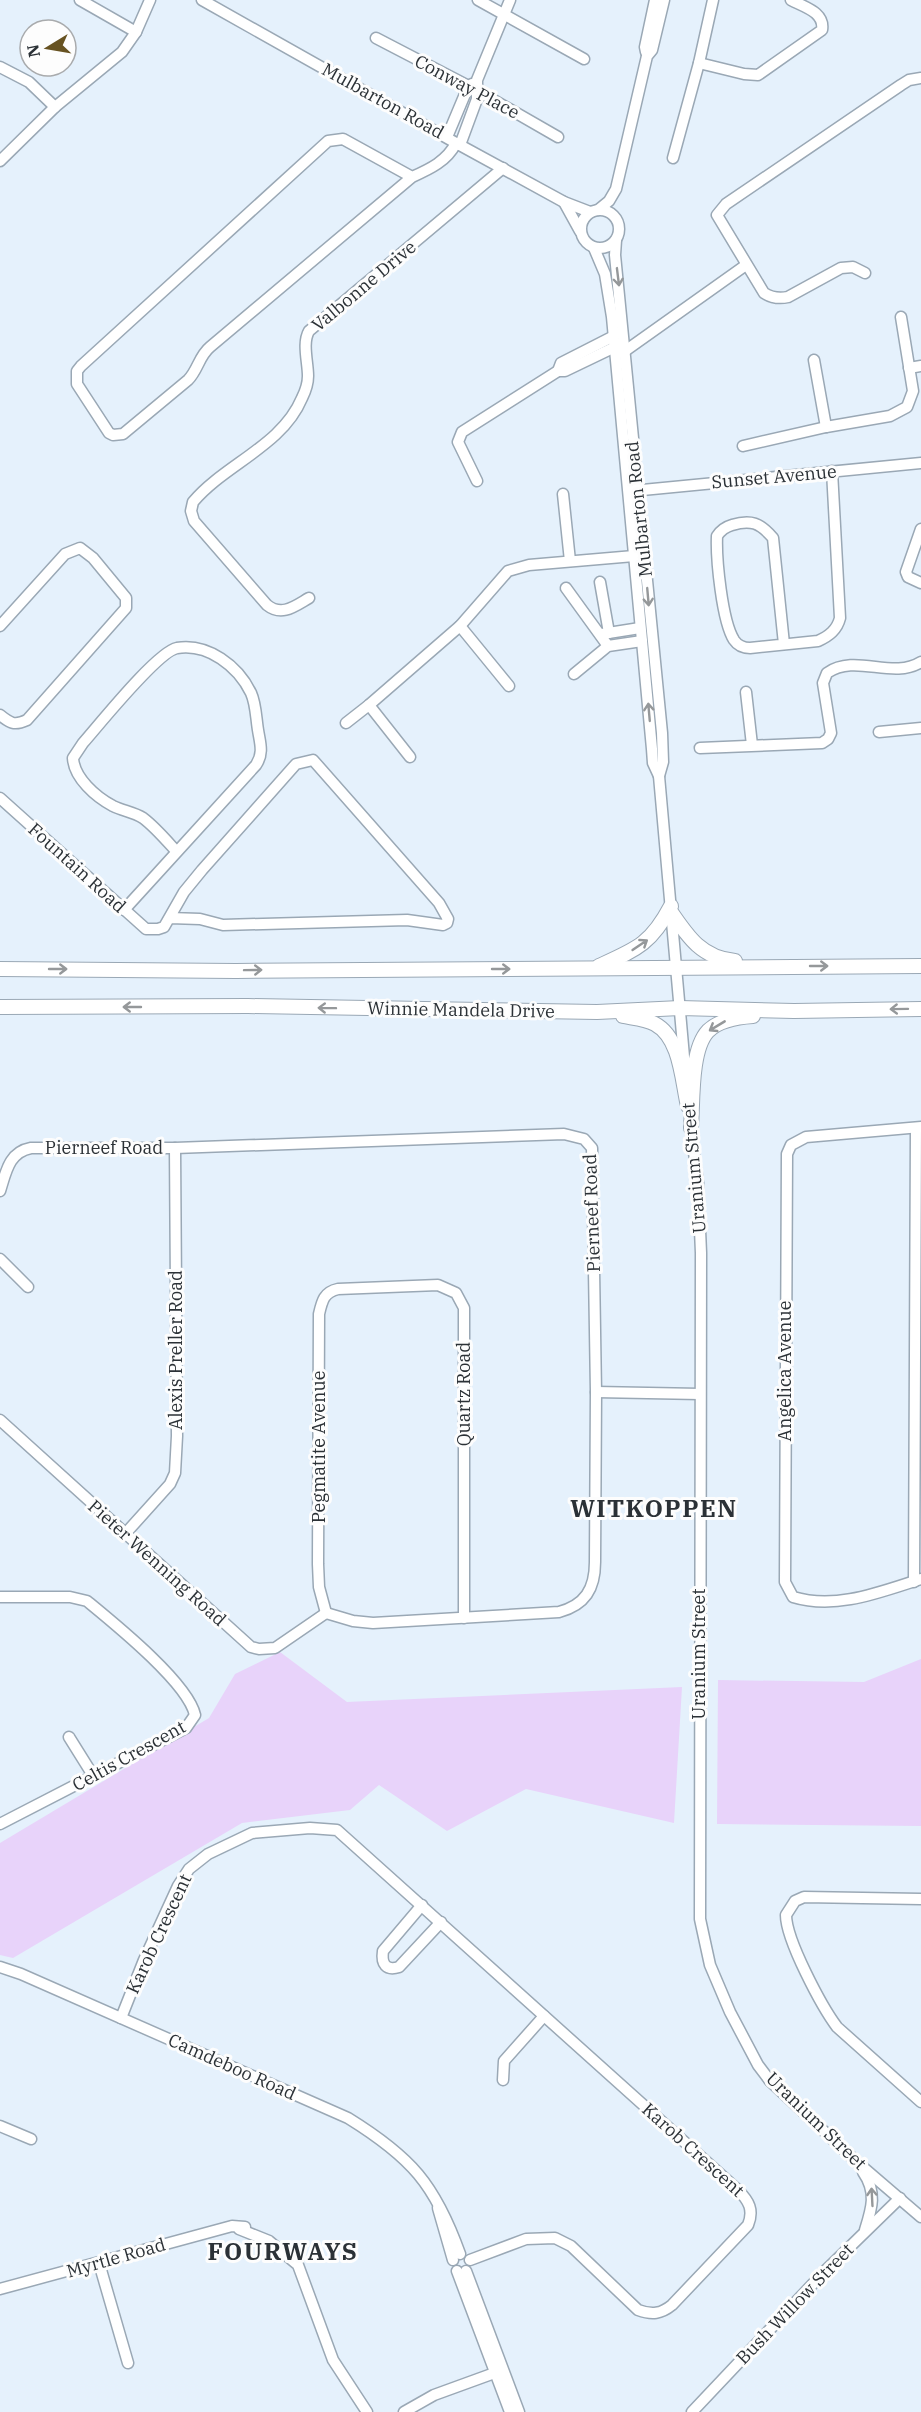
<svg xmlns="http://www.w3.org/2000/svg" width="921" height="2412" font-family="'IBM Plex Serif',serif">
<rect width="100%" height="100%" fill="#e5f1fc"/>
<g fill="#e8d3fa">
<polygon points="280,1652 347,1702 682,1687 674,1823 526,1789 447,1831 379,1785 350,1810 242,1823 13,1958 0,1955 0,1843 209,1718 235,1674"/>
<polygon points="921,1659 921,1826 717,1824 718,1680 864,1682"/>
</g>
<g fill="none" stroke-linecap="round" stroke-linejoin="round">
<g stroke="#9aa8b5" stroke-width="13">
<g id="minor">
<polyline points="80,0 136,32"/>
<polyline points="202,0 456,143 564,202 590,212"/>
<polyline points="478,0 584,59"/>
<polyline points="376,38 478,91 558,137"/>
<polyline points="646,52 645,47 655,0"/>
<path d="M699 63 744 74 758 75 822 30C825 12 804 7 791 0"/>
<polyline points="0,67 29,82 55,107"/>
<polyline points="447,137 468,87 472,84"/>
<polyline points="460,145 477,99 477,80 510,0"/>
<polyline points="673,158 699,63 713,0"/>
<polyline points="0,161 55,107 122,52 136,32 150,0"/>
<path d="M412 177 343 139 328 141 81 366 77 371V384L109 433 113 435 123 434 188 380C198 370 199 356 210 347L412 177C430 169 447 161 456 143"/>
<polyline points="564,202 580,231"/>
<circle cx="600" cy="229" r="19"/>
<polyline points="598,210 609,201 616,189 647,56 652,50 664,0"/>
<polyline points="616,240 615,255 662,733 663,762 659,776 685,1068"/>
<polyline points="594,248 605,274 612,317 652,749 653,763 659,776"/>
<path d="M865 273 853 267 841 268 788 297C779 299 772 298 764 293L717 215 726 204 901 85 909 80 921 78"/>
<polyline points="621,352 625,351 746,265"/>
<polyline points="814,360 826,427"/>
<polyline points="909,368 921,366"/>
<polyline points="558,371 561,363 614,336"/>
<polyline points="743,446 826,427 890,416 907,407 913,391 901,317"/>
<polyline points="477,481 458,442 462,432 558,371 565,371 615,347"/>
<polyline points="632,491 921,463"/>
<polyline points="563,494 570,561"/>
<polyline points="921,529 906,572 908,577 921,583"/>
<polyline points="600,582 609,633"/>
<polyline points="566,588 608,646"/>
<path d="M309 598C295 606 282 617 267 605L194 521 191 511 193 502C225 464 282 446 302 398 305 392 308 383 308 376 308 362 302 343 309 331L503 168"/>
<path d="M0 626 65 554 80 548 93 558 126 598V608L27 720C14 726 10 723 0 715"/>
<polyline points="460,626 509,686"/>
<polyline points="602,634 640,628"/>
<path d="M784 644 773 538C760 523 751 519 732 525 725 527 721 530 717 536 716 559 722 621 734 640 738 646 743 648 750 648L818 641C829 636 837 630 840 618L832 471"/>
<polyline points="574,674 608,646 642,641"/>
<polyline points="746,692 752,745"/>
<polyline points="369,705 410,757"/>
<polyline points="346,723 369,705 460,626 508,571 529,565 634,556"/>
<polyline points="879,732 921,728"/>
<path d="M700 748 822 743 828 739 831 733 823 683 827 673C856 653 892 680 921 662"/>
<polyline points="0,798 146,929 158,929 164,927 184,892 202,870 296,764 313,760 439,903 448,919 447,923 443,925 407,920 223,925 200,919 170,918"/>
<path d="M124 910 256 765C264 753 260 743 258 730 256 718 256 704 251 693 238 666 208 643 177 648 157 652 99 725 83 743L73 758C74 778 96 797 113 806 123 811 134 812 143 818 155 827 166 840 176 851"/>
<polyline points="690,1122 698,1183 701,1253 700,1919 710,1965 730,2012 758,2065 770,2081 858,2163 921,2217"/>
<path d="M921 1127 806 1137 791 1145 787 1154 785 1582 793 1597C836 1610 880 1592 921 1579"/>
<path d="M0 1191C6 1172 9 1152 31 1148H175L564 1134 584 1139 592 1148 596 1392 595 1562C595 1589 585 1605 559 1612L373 1623 353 1621 326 1613"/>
<polyline points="0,1259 28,1287"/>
<polyline points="596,1392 700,1394"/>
<polyline points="0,1420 251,1647 259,1649 275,1648 326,1613"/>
<polyline points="125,1534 170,1484 175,1473 177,1436 175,1148"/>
<polyline points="914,1582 916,1128"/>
<path d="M0 1597H70L87 1601C115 1624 188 1683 195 1715L186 1728 0 1824"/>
<path d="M326 1613 319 1587 318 1564 319 1314C322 1301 324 1292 338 1289L438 1285 456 1293 464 1308V1618"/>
<polyline points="69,1737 94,1777"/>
<path d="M921 1899 804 1897 795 1901 786 1915C786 1940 822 2007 837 2027L921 2102"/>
<path d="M422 1905 383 1951C381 1964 386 1971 399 1967L441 1922"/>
<path d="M0 1967 21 1974 348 2118C411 2157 435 2184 460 2254"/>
<path d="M121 2018 144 1960 178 1886 189 1869 208 1854 252 1833 310 1828 337 1830 738 2190C749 2201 754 2210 748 2225L672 2305C661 2314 652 2315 638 2310L571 2246 555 2238 526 2239 470 2260"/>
<polyline points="503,2080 504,2061 544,2016"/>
<polyline points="0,2126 31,2139"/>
<path d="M863 2172C877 2192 872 2208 865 2230"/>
<polyline points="438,2208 453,2260"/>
<polyline points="239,2229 269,2241 298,2265 333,2360 367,2412"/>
<polyline points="99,2263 128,2363"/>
<polyline points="457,2271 510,2412"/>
<polyline points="466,2271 519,2412"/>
<polyline points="0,2289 232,2226 245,2227 232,2226"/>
<polyline points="404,2412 434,2395 500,2371"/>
<polyline points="692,2412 825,2271 900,2198"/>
</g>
</g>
<g stroke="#9aa8b5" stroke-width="16">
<g id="major">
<path d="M671 912C688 937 702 958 735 961"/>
<path d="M599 966C637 949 651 944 671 906"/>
<polyline points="0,969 236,971 921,966"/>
<polyline points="0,1007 248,1006 597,1012 680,1008 794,1011 921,1009"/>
<path d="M623 1016C633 1018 646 1019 655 1024 681 1038 682 1081 688 1106"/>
<path d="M691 1128C693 1103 690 1050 708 1031 719 1020 738 1017 753 1016"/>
</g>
</g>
<use href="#minor" stroke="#fff" stroke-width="10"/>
<use href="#major" stroke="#fff" stroke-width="14"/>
</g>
<defs><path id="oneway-shaft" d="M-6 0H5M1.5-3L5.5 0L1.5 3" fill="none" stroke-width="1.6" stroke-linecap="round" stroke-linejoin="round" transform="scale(1.5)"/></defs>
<g stroke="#95989a">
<use href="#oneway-shaft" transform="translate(618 277) rotate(83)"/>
<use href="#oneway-shaft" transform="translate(648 597) rotate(85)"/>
<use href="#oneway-shaft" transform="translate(649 712) rotate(-95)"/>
<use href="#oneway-shaft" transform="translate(640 945) rotate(-34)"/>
<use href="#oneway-shaft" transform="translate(819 966)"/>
<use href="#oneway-shaft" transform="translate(58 969)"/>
<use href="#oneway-shaft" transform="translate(501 969)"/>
<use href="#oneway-shaft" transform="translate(253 970) rotate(-1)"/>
<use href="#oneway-shaft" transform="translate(132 1007) rotate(180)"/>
<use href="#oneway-shaft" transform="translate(327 1008) rotate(-179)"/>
<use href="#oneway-shaft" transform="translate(899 1009) rotate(179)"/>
<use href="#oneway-shaft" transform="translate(717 1026) rotate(149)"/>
<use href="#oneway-shaft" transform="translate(872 2197) rotate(-93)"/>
</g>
<g text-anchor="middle" stroke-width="6" stroke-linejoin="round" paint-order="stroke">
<g font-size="18" fill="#2b3136" stroke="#fdfdfd">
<text transform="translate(467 87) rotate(28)" y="6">Conway Place</text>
<text transform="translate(383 101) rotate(29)" y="6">Mulbarton Road</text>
<text transform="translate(364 286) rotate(-40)" y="6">Valbonne Drive</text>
<text transform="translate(774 477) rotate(-5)" y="6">Sunset Avenue</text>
<text transform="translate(639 509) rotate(-96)" y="6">Mulbarton Road</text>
<text transform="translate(77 868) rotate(42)" y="6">Fountain Road</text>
<text transform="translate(461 1010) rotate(1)" y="6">Winnie Mandela Drive</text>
<text x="104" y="1154">Pierneef Road</text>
<text transform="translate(694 1168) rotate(-95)" y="6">Uranium Street</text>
<text transform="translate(592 1213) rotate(-92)" y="6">Pierneef Road</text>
<text transform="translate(176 1350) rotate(-90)" y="6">Alexis Preller Road</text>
<text transform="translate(785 1371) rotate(-90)" y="6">Angelica Avenue</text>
<text transform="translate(464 1394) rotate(-90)" y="6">Quartz Road</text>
<text transform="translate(319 1447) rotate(-90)" y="6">Pegmatite Avenue</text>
<text transform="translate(157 1563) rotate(42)" y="6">Pieter Wenning Road</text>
<text transform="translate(699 1654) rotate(-90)" y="6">Uranium Street</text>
<text transform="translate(129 1756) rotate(-29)" y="6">Celtis Crescent</text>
<text transform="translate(159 1934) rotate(-65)" y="6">Karob Crescent</text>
<text transform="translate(232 2067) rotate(24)" y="6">Camdeboo Road</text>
<text transform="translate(816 2121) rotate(44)" y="6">Uranium Street</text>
<text transform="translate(693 2150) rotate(42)" y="6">Karob Crescent</text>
<text transform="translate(116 2258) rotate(-16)" y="6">Myrtle Road</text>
<text transform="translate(795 2304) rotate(-46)" y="6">Bush Willow Street</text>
</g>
<g font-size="24" font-weight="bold" letter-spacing="1.5" fill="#2b3136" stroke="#fdfdfd">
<text x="654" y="1517">WITKOPPEN</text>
<text x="283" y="2260">FOURWAYS</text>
</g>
</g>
<g transform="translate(48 48) rotate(259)"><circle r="28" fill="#fdfdfd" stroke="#a9abad" stroke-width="1.5"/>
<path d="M0-4.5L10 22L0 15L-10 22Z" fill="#675221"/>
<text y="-9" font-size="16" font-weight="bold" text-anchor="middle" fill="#2b3136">N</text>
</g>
</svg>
